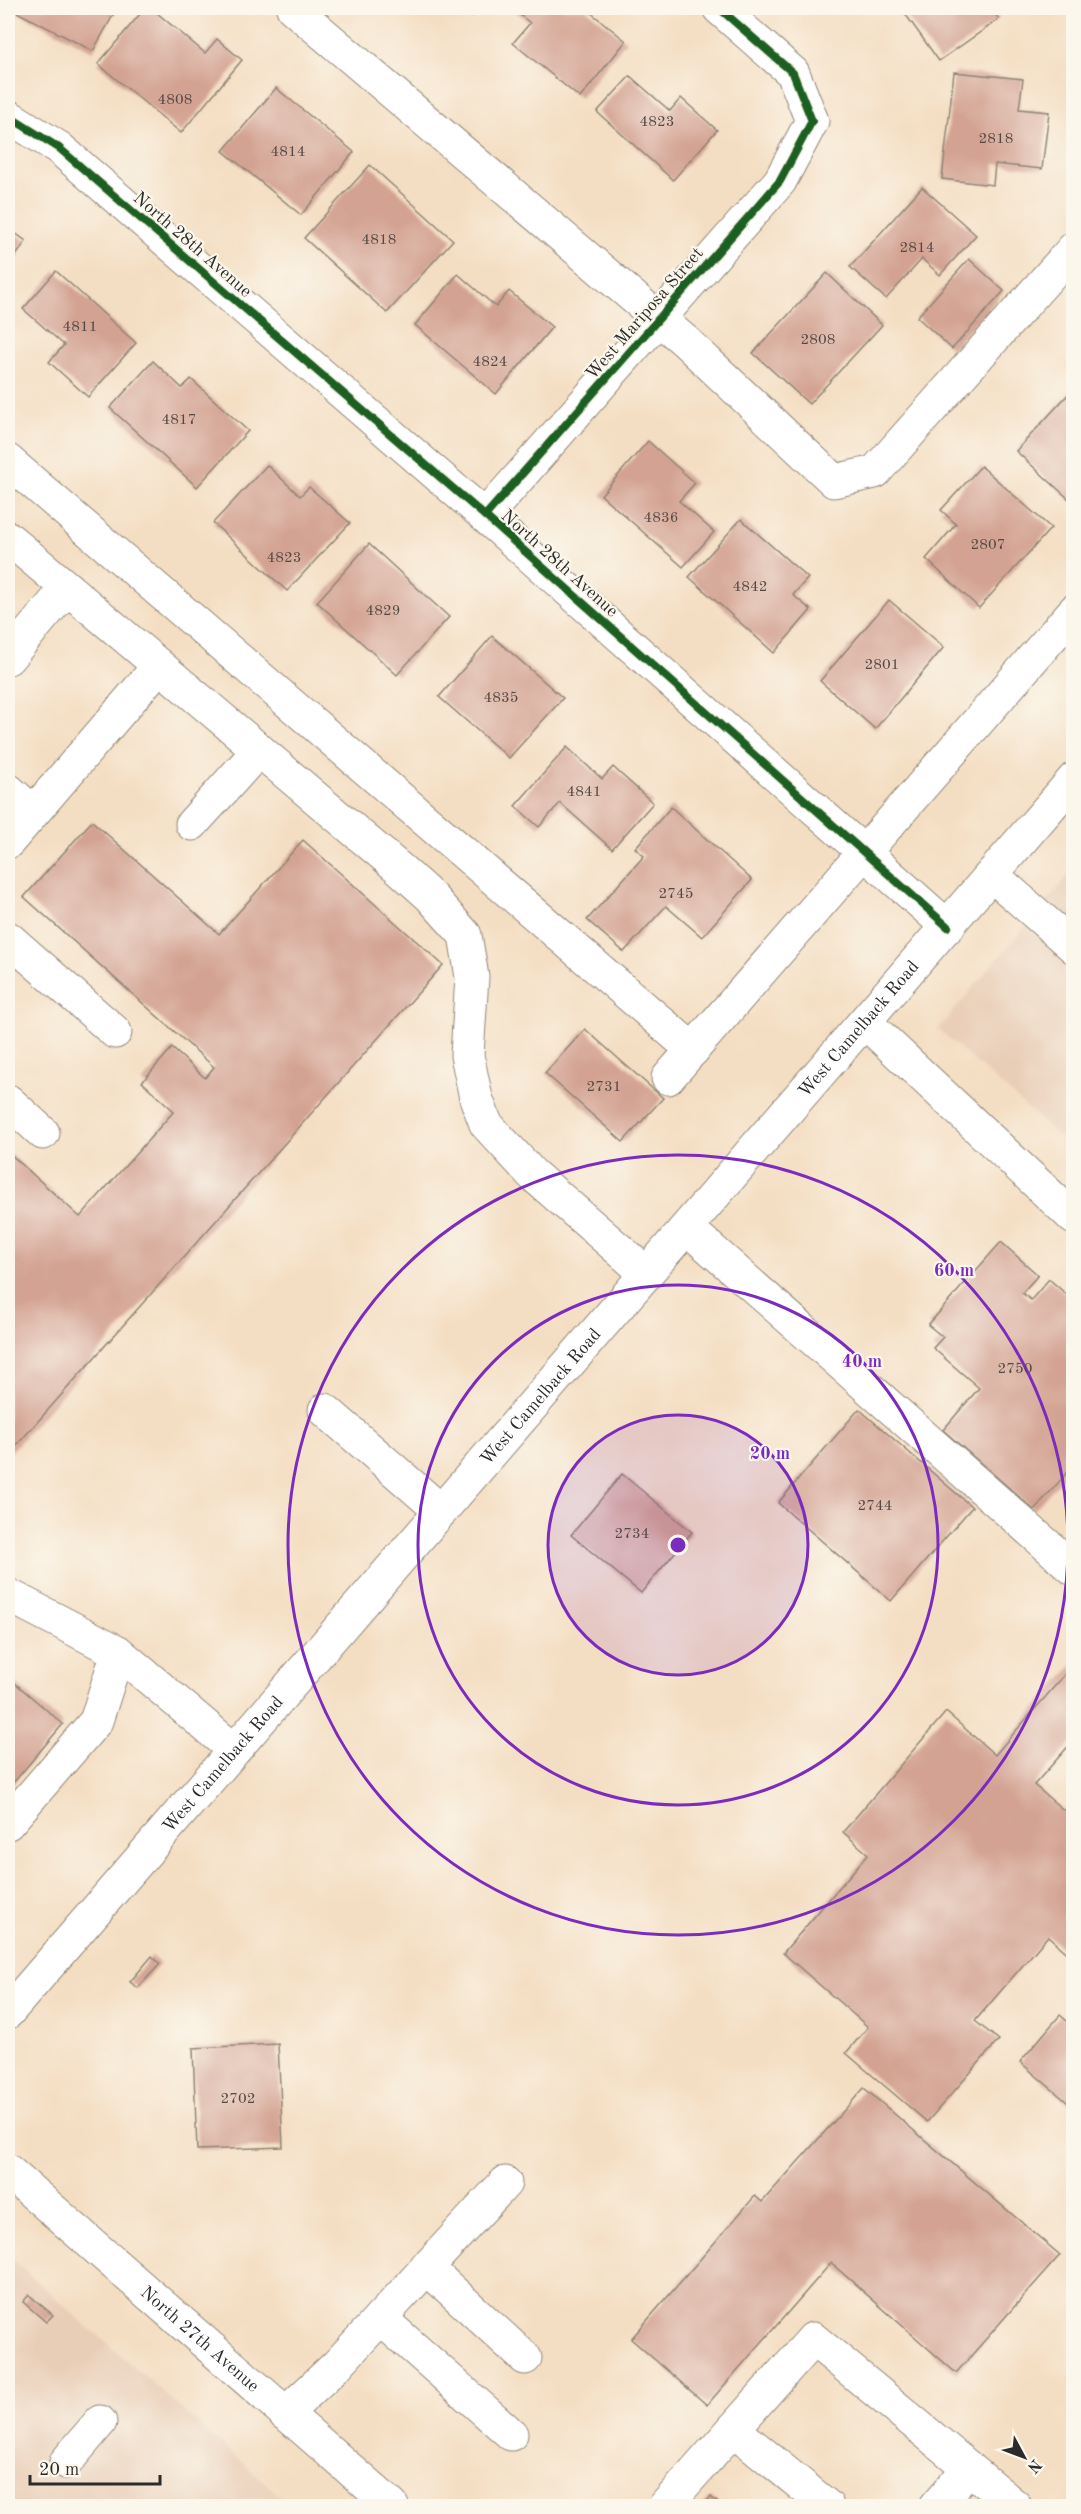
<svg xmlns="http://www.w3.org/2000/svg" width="1081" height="2514" font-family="'Old Standard TT',serif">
<rect width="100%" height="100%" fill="#fbf7ec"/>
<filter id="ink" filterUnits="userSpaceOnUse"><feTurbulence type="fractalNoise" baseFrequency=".0167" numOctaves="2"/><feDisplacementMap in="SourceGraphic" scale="12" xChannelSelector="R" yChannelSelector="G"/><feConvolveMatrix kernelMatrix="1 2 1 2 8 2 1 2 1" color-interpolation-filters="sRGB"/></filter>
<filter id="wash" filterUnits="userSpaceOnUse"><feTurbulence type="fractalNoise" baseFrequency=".008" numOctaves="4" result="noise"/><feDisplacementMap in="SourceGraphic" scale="24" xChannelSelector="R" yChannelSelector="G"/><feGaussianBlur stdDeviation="1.35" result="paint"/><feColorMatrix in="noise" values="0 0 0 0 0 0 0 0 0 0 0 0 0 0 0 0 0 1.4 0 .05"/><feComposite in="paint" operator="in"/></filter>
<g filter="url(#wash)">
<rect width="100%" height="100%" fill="#f4dec3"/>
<g fill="#e9ceb7">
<polygon points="1073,870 1073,1149 938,1029"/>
<polygon points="8,2256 288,2503 292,2506 8,2506"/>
</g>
<g id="blocks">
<g fill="#d3a292">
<polygon points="9,8 117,8 93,51"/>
<polygon points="145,8 151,8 205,53 217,39 242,60 181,133 98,64"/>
<polygon points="463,8 480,8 472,16"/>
<polygon points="518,8 585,8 626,41 580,98 513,43 530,23 515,11"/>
<polygon points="901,8 990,8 999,19 939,61"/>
<polygon points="954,72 1023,79 1019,109 1049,112 1042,169 995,164 993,185 942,179"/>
<polygon points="630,76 670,111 681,98 717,130 673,180 597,112"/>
<polygon points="276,88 354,152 301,215 223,151"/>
<polygon points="370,165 453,240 387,313 304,238"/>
<polygon points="922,187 976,235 940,275 922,259 886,299 850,267"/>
<polygon points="8,228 26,241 8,268"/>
<polygon points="969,259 1004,291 952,349 917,317"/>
<polygon points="56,271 136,343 88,397 49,362 64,345 23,309"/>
<polygon points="827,273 882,325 809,404 753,353"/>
<polygon points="458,274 496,307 509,291 552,327 496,394 415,325"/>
<polygon points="153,361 182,388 191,379 248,431 197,487 110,408"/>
<polygon points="1074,388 1074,497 1071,501 1016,451"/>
<polygon points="648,441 695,483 679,501 714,532 683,567 601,495"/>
<polygon points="267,465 300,496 309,487 350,523 287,591 213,523"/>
<polygon points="981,466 1051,528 979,608 926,559 956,524 941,510"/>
<polygon points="741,519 808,578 793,595 811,610 774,653 689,577"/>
<polygon points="369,544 449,617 397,675 317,602"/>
<polygon points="889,600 944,647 875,729 820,681"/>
<polygon points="492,636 563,698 509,758 439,697"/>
<polygon points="567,747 602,779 613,767 653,803 612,849 560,803 539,827 515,806"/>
<polygon points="671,807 752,880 702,937 666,906 624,952 587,920 644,856 635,848"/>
<polygon points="92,821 219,934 303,840 443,965 8,1455 8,1152 80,1217 174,1111 142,1082 172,1048 205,1078 214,1067 24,897"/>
<polygon points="585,1029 663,1098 623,1142 545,1073"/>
<polygon points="1001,1242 1038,1275 1022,1293 1031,1300 1049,1279 1074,1301 1074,1465 1034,1510 943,1430 979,1388 933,1348 943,1337 928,1325"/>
<polygon points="859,1409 972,1507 891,1601 778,1503"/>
<polygon points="622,1474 692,1532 641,1593 571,1535"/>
<polygon points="1074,1664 1074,1740 1034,1785 1074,1819 1074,1955 1072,1957 1048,1936 975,2021 999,2040 927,2122 846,2053 868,2027 783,1953 868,1854 843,1832 946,1712 995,1755"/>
<polygon points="8,1677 63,1724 8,1789"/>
<polygon points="152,1956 160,1964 138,1988 130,1982"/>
<polygon points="1060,2015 1074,2027 1074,2108 1020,2062"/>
<polygon points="278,2044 283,2147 197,2150 193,2048"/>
<polygon points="864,2088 1060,2255 956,2373 831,2263 707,2405 631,2339 755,2196 762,2202"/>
<polygon points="29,2295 53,2315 46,2322 23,2302"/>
<polygon points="711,2497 722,2506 702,2506"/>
</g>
</g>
</g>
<g filter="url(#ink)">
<use href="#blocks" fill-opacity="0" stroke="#908477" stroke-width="1.5"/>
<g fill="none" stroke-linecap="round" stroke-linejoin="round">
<g stroke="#908477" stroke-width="35">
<g id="minor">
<polyline points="293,8 685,341 834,481 875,472 1074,248"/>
<polyline points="8,116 59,148 485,516 948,927"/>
<polyline points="8,461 693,1050"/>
<polyline points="485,516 780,181 812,121 793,73 719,8"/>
<polyline points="8,538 401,870 430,896 465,935 472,977 467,1055 476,1098 486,1124 532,1174 647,1274"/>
<polyline points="8,658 67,588"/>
<polyline points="8,790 33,812"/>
<polyline points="192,824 259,750"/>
<polyline points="8,842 159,666"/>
<polyline points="992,875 1074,947"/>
<polyline points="8,938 115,1032"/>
<polyline points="865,1022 1074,1218"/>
<polyline points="668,1078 1074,611"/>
<polyline points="8,1101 43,1133"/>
<polyline points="687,1228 1074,1569"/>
<polyline points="325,1410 441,1511"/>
<polyline points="8,1595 118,1652 234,1750"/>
<polyline points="8,1823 96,1721 118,1652"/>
<polyline points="426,2267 525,2358"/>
<polyline points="380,2318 511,2434"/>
<polyline points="285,2414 337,2365 505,2183"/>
<polyline points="733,2429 827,2506"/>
<polyline points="66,2462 100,2422"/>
<polyline points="665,2506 813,2339 1015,2506"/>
<polyline points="936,2506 969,2468"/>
</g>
</g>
<g stroke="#908477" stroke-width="35">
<g id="major">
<path id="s1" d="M8 2012 1074 779"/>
<path id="s2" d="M8 2171 392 2506"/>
</g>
</g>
<use href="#minor" stroke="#fff" stroke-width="33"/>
<use href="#major" stroke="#fff" stroke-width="33"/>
<g stroke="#fbf7ec" stroke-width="11">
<g id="cycleway">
<polyline points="8,116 59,148 485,516 948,927"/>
<polyline points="485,516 780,181 812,121 793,73 719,8"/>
</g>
</g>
<use href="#cycleway" stroke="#1b5e20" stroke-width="8"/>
</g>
</g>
<circle cx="678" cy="1545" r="130" fill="#7b2cbf" fill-opacity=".12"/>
<g fill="none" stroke="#7b2cbf" stroke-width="3">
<circle cx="678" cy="1545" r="130"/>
<circle cx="678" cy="1545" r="260"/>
<circle cx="678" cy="1545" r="390"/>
</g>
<g text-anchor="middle" stroke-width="4.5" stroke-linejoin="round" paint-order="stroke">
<g font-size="15" fill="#554945">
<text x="175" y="104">4808</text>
<text x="657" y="126">4823</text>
<text x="996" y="143">2818</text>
<text x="288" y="156">4814</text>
<text x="379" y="244">4818</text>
<text x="917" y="252">2814</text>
<text x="80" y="331">4811</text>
<text x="818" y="344">2808</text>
<text x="490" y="366">4824</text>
<text x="179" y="424">4817</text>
<text x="661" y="522">4836</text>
<text x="988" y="549">2807</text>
<text x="284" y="562">4823</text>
<text x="750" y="591">4842</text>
<text x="383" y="615">4829</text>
<text x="882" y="669">2801</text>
<text x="501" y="702">4835</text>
<text x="584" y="796">4841</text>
<text x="676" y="898">2745</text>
<text x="604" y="1091">2731</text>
<text x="1015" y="1373">2750</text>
<text x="875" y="1510">2744</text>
<text x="632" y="1538">2734</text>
<text x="238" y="2103">2702</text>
</g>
<g font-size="18" fill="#2b2b2b" stroke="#fbf7ec">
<text transform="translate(193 244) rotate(41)" y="6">North 28th Avenue</text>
<text transform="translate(644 313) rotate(-49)" y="6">West Mariposa Street</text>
<text transform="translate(560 563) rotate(42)" y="6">North 28th Avenue</text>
<text dy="6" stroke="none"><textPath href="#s1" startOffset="1300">West Camelback Road</textPath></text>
<text dy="6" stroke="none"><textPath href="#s1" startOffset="814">West Camelback Road</textPath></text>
<text dy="6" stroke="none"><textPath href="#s1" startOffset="328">West Camelback Road</textPath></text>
<text dy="6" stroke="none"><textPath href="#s2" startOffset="255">North 27th Avenue</textPath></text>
</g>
</g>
<circle cx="678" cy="1545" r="9" fill="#7b2cbf" stroke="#fbf7ec" stroke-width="3"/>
<g font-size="18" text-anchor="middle" font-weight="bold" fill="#7b2cbf" stroke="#fbf7ec" stroke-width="4.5" stroke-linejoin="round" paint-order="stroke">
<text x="954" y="1276">60 m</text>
<text x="862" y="1367">40 m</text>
<text x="770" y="1459">20 m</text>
</g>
<rect width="1081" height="2514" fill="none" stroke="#fbf7ec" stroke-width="30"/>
<g transform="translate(1024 2457) rotate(131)" stroke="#fbf7ec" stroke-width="4.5" paint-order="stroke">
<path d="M0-4.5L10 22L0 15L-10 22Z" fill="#2b2b2b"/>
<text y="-9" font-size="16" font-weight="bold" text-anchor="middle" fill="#2b2b2b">N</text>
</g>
<path d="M30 2475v9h130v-9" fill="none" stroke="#2b2b2b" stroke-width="3"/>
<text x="39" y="2475" font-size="18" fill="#2b2b2b" stroke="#fbf7ec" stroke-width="4.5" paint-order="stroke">20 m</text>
</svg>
